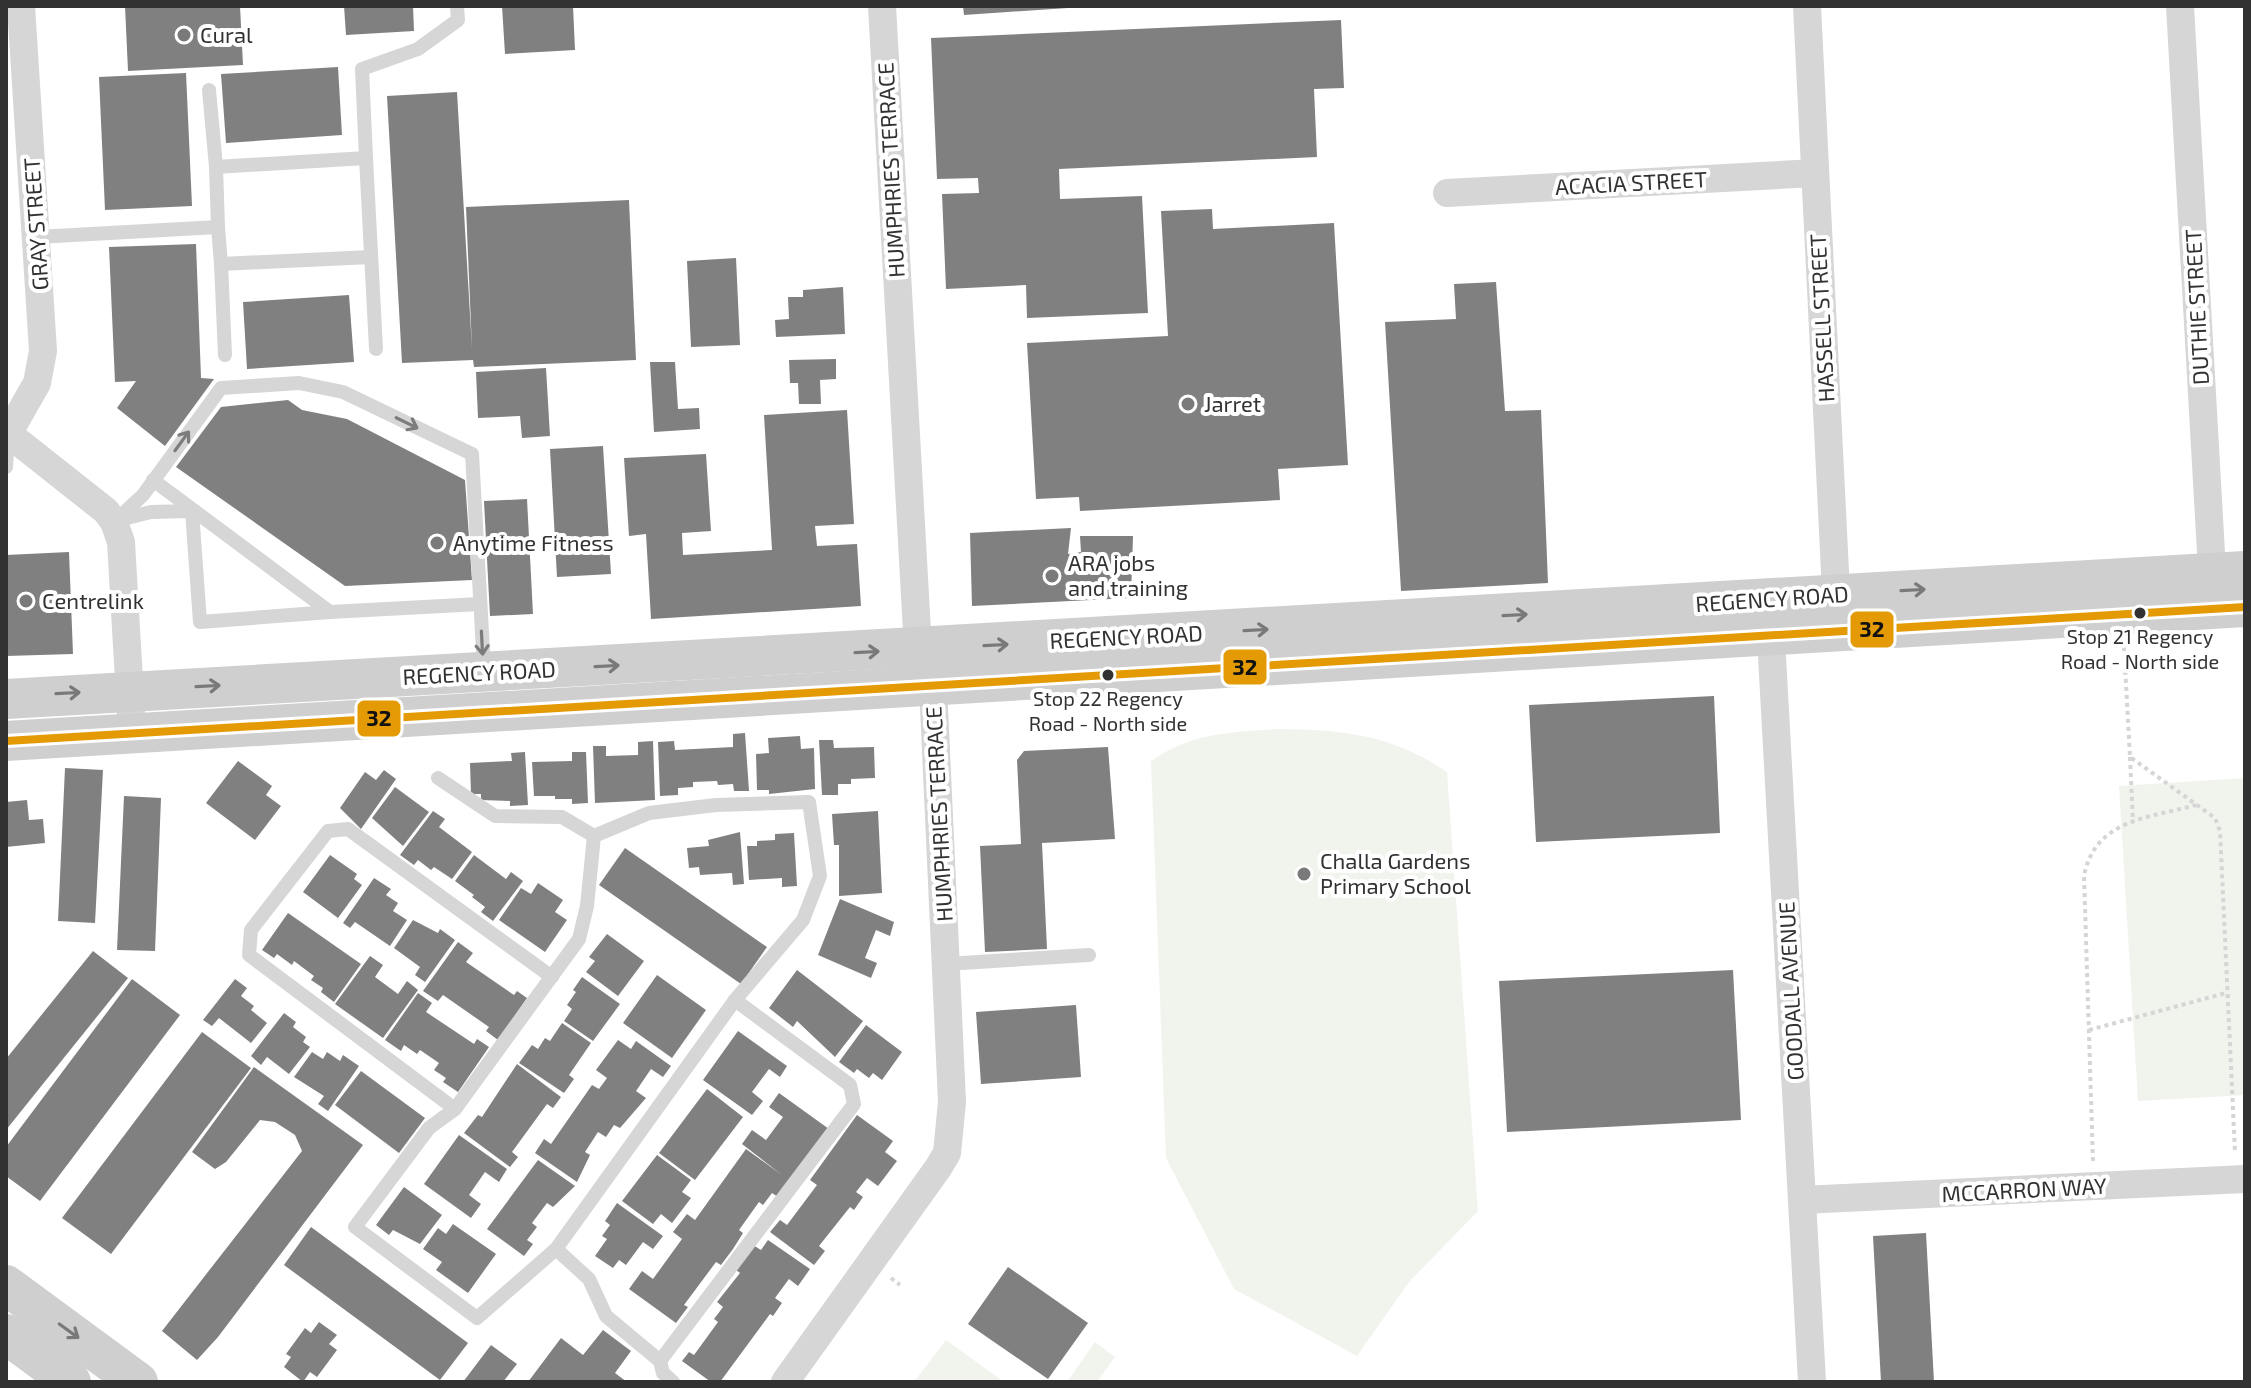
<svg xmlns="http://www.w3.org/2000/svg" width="2251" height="1388" font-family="'Exo 2',sans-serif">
<rect width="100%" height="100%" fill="#fff"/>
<g fill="#f0f4ed">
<path d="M1278 729C1344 730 1390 734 1447 772L1478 1211 1409 1282 1357 1356 1234 1289 1166 1158 1151 761C1190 733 1232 732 1278 729Z"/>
<polygon points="2245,778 2245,1095 2138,1101 2119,786"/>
<polygon points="946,1340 1004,1382 914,1382"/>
<polygon points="1095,1342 1115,1357 1097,1382 1067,1382"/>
</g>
<g fill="#808080">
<polygon points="125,6 240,6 243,65 128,71"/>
<polygon points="344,6 413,6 414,31 346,35"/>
<polygon points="502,6 573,6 575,50 505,54"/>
<polygon points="963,6 1068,6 1068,8 964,15"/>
<polygon points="1341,20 1344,88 1314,89 1317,157 1059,169 1060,199 1142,196 1148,313 1027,318 1026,285 946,289 942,194 979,193 978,178 937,179 931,38"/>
<polygon points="338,67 342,135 226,143 221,74"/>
<polygon points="186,73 192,206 105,210 99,77"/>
<polygon points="457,92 472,349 466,207 629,200 636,360 474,367 473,360 402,363 387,96"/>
<polygon points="1212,209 1213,229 1334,223 1348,465 1278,469 1280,500 1080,511 1079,497 1036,499 1027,343 1168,336 1161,211"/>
<polygon points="196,244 201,378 214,379 165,446 117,408 136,381 115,382 109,247"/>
<polygon points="736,258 740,345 691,347 687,261"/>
<polygon points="1496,282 1505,411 1541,410 1548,583 1401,591 1385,322 1456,319 1454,284"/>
<polygon points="843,287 845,334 776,337 775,320 789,319 788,297 803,297 803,290"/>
<polygon points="349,295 354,362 247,369 243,302"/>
<polygon points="836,359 836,379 820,380 821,404 799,404 798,383 790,383 789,360"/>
<polygon points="650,362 675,362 678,409 699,408 700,429 654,432"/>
<polygon points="546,368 550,436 522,438 520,416 478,418 476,372"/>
<polygon points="288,400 302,410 347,419 465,480 472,580 345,586 176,467 221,407"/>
<polygon points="847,410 854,524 815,526 817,546 857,544 861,606 651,619 646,534 629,536 624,458 706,454 711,531 682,533 683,555 772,550 764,415"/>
<polygon points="603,446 611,574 557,577 550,449"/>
<polygon points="527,499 533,614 490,616 484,501"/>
<polygon points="1071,528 1068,554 1081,552 1080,536 1133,536 1131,598 972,606 970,533"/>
<polygon points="69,552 73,654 6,656 6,555"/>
<polygon points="1714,696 1720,833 1536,842 1529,705"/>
<polygon points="745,733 749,791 734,791 733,784 718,785 717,781 693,782 693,787 678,788 678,795 660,796 658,742 674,741 675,750 733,747 733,734"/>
<polygon points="800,736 801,749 814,748 815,789 769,794 769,790 757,790 756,754 769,753 768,738"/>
<polygon points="819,740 833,740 834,748 874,747 875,778 851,779 851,784 838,784 838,795 822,795"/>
<polygon points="653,741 655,800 595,803 593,746 606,746 606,756 638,755 638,742"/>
<polygon points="1108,747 1115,839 1042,843 1047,949 985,952 980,846 1021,844 1017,760 1024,751"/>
<polygon points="525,752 528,805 510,806 510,801 481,800 481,794 471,794 470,763 512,761 511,753"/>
<polygon points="572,752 586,752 588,803 572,804 572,799 555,799 555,796 534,796 532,762 572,761"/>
<polygon points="238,761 272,786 266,795 281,806 255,840 206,803"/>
<polygon points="65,768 103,770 95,923 58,921"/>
<polygon points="384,770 396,779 361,829 340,808 365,772 376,780"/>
<polygon points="395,787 429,812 403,846 372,818"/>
<polygon points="124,796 161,798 155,951 117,950"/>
<polygon points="27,800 29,820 43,819 45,843 6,847 6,802"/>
<polygon points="433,811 445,819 439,827 472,852 452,879 434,867 431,870 418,860 414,865 400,855"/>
<polygon points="878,811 882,893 839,896 839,845 834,845 832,814"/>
<polygon points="740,832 744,884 733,885 732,873 700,875 699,867 689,868 687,848 709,846 708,840"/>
<polygon points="794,833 797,886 782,887 782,878 749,880 747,846 757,846 757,841 775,840 775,834"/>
<polygon points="625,848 767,947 741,984 599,885"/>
<polygon points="330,855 357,874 354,879 362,885 338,918 303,892"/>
<polygon points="474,855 506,879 511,872 523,881 493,921 481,912 485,907 472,897 474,895 455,881"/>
<polygon points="374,878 391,889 386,895 398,903 393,911 407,920 390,946 355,922 350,928 343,923"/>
<polygon points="538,883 563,900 555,912 567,920 545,952 499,920 521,888 531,894"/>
<polygon points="840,899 894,922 890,936 876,930 865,958 877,963 871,978 818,955"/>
<polygon points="288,913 361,964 334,1002 321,992 323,988 311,980 314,976 294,961 292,965 277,954 274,958 262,950"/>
<polygon points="413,920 438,933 440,929 455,940 425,982 415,975 420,967 394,948"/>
<polygon points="607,934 644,961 618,996 586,972 595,961 589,957"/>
<polygon points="458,942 473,953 466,962 514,995 517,991 527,998 498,1040 486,1031 489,1027 443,995 438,1001 423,991"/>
<polygon points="93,951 128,978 6,1130 6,1059"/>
<polygon points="370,956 383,965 375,977 398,994 407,981 418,990 383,1038 335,1004"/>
<polygon points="797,970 863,1021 835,1057 797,1021 793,1027 769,1008"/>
<polygon points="1733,970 1741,1120 1507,1132 1499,981"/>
<polygon points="657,975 706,1010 672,1058 623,1023"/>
<polygon points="582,977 620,1004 593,1041 564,1021 572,1009 567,1005 576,992 573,990"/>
<polygon points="132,979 180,1015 40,1201 6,1176 6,1147"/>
<polygon points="235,979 247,988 241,996 254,1006 251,1010 267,1023 251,1043 219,1018 212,1026 203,1020"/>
<polygon points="418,993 432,1003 426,1012 474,1044 477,1039 489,1047 458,1092 443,1082 446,1078 434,1070 439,1063 420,1050 417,1054 404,1045 401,1051 385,1040"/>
<polygon points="1076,1005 1081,1077 981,1084 976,1012"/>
<polygon points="284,1013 296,1022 293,1027 306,1037 303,1042 310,1047 289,1074 267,1057 261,1065 251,1056"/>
<polygon points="562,1023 591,1043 569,1075 574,1079 564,1093 519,1063 532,1045 538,1049 545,1038 550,1041"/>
<polygon points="866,1025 902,1052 882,1080 873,1073 869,1078 857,1069 854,1073 839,1062"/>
<polygon points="738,1031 787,1066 780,1077 769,1069 752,1092 763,1101 752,1115 703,1080"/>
<polygon points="202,1032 251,1068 111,1254 62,1218"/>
<polygon points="618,1040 631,1049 636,1041 671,1066 663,1077 651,1069 636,1091 646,1098 620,1128 614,1125 606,1137 598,1132 585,1152 590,1155 577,1182 535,1153 544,1139 551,1144 592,1085 599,1089 607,1078 596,1070"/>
<polygon points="312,1052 323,1059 327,1052 340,1061 343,1055 359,1066 328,1111 318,1104 324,1096 294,1077"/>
<polygon points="517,1064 561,1097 553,1108 547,1104 512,1152 518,1157 510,1167 464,1133 478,1115 482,1117"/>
<polygon points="254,1067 363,1145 218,1337 197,1360 162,1331 302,1151 295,1135 275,1122 260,1120 226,1162 215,1169 192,1152"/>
<polygon points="361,1071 425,1118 399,1153 335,1105"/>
<polygon points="707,1089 743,1117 695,1180 659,1153"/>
<polygon points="779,1093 829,1129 778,1197 772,1193 763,1205 759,1202 739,1230 743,1233 733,1249 721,1265 716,1262 684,1305 688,1307 676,1323 629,1289 642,1271 653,1279 682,1239 673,1232 687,1214 695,1220 746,1149 782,1175 742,1144 752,1130 766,1140 783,1117 769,1107"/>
<polygon points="857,1115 893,1141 885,1152 897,1161 878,1186 867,1178 856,1192 863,1197 854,1210 850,1207 819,1246 825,1251 814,1265 770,1232 780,1220 787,1225 817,1185 810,1180"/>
<polygon points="459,1135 507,1169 499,1182 485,1172 469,1195 481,1204 471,1218 424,1184"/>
<polygon points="657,1155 691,1180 682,1192 691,1198 672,1223 661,1214 653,1224 622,1201"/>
<polygon points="538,1160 575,1186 553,1207 547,1203 532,1223 537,1227 527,1240 533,1244 524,1256 487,1229"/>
<polygon points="404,1187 442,1215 420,1244 393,1230 389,1235 376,1225"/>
<polygon points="617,1203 663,1236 653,1249 643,1242 626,1265 619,1260 613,1268 595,1256 607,1239 602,1236 610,1225 605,1221"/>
<polygon points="453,1224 496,1254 468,1293 436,1270 442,1262 423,1249 438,1228 446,1234"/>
<polygon points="311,1227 468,1343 440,1380 284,1265"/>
<polygon points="1926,1233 1934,1382 1881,1382 1873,1236"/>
<polygon points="768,1240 810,1269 798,1286 789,1279 775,1298 782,1303 773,1316 770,1314 720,1382 711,1382 682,1361 689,1352 694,1355 718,1322 714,1319 723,1307 717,1302 740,1273 736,1270 753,1245 761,1250"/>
<polygon points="1008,1267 1088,1323 1048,1379 968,1324"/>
<polygon points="319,1322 337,1335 329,1344 337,1350 317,1377 310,1372 303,1382 284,1367 291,1357 286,1354 305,1328 311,1333"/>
<polygon points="603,1330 631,1351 615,1373 627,1382 528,1382 561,1338 583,1355"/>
<polygon points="491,1345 517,1364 503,1382 463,1382"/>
</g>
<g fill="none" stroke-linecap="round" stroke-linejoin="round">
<g stroke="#d5d5d5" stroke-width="4" stroke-dasharray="4 4" stroke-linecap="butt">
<polyline points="2124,647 2130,757 2215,818 2220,831 2235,1152"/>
<polyline points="2130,757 2133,822"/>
<polyline points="2089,1030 2226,993"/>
<path d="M2093 1161 2084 876C2095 819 2149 818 2196 805"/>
<polyline points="891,1278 900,1285"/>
</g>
<g stroke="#d6d6d6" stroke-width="14">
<polyline points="209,90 216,167"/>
<polyline points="366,158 362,69 418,49 458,20 457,6"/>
<polyline points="218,227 221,264 371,257"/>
<polyline points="37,237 218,227 216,167 366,158 376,349"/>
<polyline points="221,264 225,355"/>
<polyline points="6,467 8,435"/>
<polyline points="153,480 330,612 480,604"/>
<polyline points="115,521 151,512 192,511 200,622 330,612"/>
<polyline points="114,522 143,495 221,388 299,383 343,392 472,454 484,668"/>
<polyline points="438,778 495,816 562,817 594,836"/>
<polygon points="809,802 820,876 803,920 735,1000 556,1249 477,1318 355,1227 429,1128 455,1109 579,939 587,906 594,836 649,813 716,805"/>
<polyline points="946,964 1089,955"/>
<polyline points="455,1109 249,955 251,930 328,831 348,829 552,977"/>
<polyline points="556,1249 589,1279 606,1316 660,1361 663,1373 673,1382"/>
<polyline points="660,1361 854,1104 850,1085 735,1000"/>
</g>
<g stroke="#d6d6d6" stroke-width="28">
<polyline points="1807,6 1837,612"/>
<polyline points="2180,6 2213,588"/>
<polyline points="1447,193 1815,173"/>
<polyline points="6,432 106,511 114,522 121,542 132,732"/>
<polyline points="8,434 37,383 43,351 21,6"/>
<polyline points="1770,620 1812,1382"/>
<polyline points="1802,1200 2245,1179"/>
<polyline points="785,1382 938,1168 947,1153 952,1102 934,707 932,686 918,649 882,6"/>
</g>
<g stroke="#cfcfcf" stroke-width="40">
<polyline points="6,699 2245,571"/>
<polyline points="6,741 2245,607"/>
<polyline points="6,1285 138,1382"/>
<polyline points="6,1334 71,1382"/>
</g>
<g stroke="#fff" stroke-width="14">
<polyline id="bus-1" points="6,741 2245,607"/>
</g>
<use href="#bus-1" stroke="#e39a05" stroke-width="8"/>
</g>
<defs><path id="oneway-shaft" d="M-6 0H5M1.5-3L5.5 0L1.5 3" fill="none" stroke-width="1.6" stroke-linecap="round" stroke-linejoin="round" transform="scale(2)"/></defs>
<g stroke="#7c7c7c">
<use href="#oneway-shaft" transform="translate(407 423) rotate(26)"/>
<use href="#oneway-shaft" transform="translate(182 441) rotate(-54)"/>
<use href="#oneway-shaft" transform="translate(482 643) rotate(87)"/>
</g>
<g stroke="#797979">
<use href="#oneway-shaft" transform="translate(1913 590) rotate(-3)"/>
<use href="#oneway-shaft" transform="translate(1515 615) rotate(-3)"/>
<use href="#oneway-shaft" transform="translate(1256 630) rotate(-3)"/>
<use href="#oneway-shaft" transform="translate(996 645) rotate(-3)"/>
<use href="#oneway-shaft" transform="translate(867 652) rotate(-3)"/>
<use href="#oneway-shaft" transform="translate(607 666) rotate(-3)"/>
<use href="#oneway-shaft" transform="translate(208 686) rotate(-3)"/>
<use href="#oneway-shaft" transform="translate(68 693) rotate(-3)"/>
<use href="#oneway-shaft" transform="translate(69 1331) rotate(36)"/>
</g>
<g fill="#7a7a7a" stroke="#fff" stroke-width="3">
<circle cx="184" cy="35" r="8"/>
<circle cx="1188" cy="404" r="8"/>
<circle cx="437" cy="543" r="8"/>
<circle cx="1052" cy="576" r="8"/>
<circle cx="26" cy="601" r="8"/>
<circle cx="1304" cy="874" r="8"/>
</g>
<g fill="#323232" stroke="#fff" stroke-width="3">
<circle cx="2140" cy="613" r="7"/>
<circle cx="1108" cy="675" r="7"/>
</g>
<g text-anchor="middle" stroke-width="8" stroke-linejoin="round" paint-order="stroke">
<g font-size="20" fill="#323232" stroke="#fff">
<text x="2140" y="644">Stop 21 Regency<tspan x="2140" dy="25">Road - North side</tspan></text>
<text x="1108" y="706">Stop 22 Regency<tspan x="1108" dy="25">Road - North side</tspan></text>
</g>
<g font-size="22" fill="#323232" stroke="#fff" text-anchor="start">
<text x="200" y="43">Cural</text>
<text x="1204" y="412">Jarret</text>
<text x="453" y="551">Anytime Fitness</text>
<text x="1068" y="571">ARA jobs<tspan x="1068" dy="25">and training</tspan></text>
<text x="42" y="609">Centrelink</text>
<text x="1320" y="869">Challa Gardens<tspan x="1320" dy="25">Primary School</tspan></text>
</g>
<g font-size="22" fill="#323232" stroke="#fff">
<text transform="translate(891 170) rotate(-93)" y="8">HUMPHRIES TERRACE</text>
<text transform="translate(1631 183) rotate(-3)" y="8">ACACIA STREET</text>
<text transform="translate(36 224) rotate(-94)" y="8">GRAY STREET</text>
<text transform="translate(2197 307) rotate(-93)" y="8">DUTHIE STREET</text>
<text transform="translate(1822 318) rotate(-93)" y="8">HASSELL STREET</text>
<text transform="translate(1772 599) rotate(-4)" y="8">REGENCY ROAD</text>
<text transform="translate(1126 637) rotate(-3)" y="8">REGENCY ROAD</text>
<text transform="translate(479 673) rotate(-3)" y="8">REGENCY ROAD</text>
<text transform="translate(939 814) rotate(-93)" y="8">HUMPHRIES TERRACE</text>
<text transform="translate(1791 991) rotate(-93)" y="8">GOODALL AVENUE</text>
<text transform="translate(2024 1190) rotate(-3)" y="8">MCCARRON WAY</text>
</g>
</g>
<g stroke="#fff" stroke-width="3">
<rect x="1849" y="610" width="46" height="39" rx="8" fill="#e39a05"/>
<rect x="1222" y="648" width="46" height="38" rx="8" fill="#e39a05"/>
<rect x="356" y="699" width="46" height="39" rx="8" fill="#e39a05"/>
</g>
<g font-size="22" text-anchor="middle" font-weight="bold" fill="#111">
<text x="1872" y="637">32</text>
<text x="1245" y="675">32</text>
<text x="379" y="726">32</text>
</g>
<rect width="2251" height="1388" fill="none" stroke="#323232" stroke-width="16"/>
</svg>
